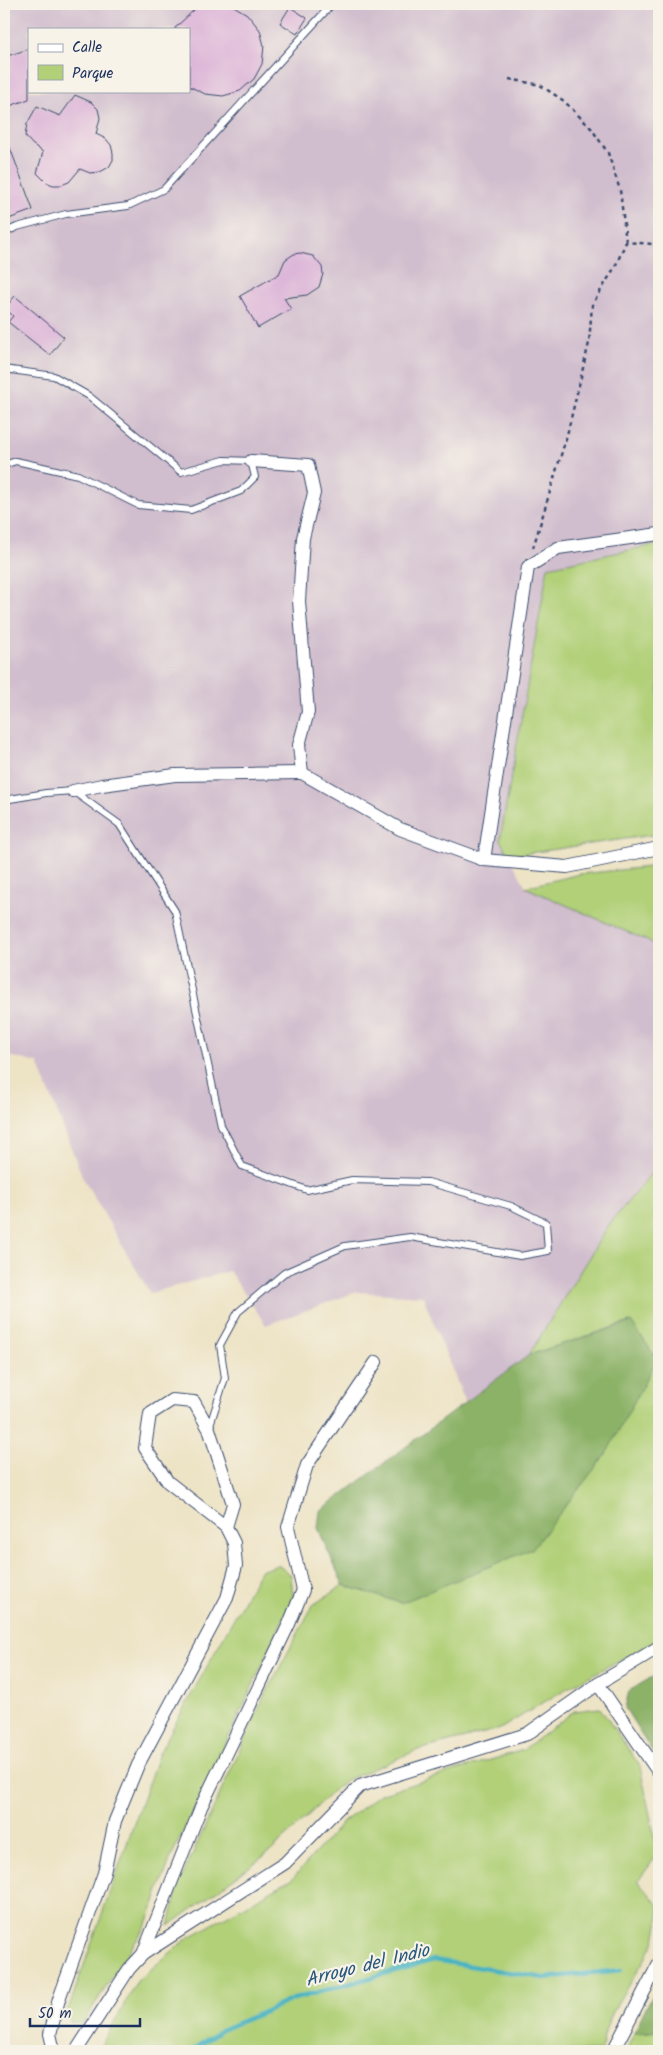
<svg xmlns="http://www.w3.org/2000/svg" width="663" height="2055" font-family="Kalam,sans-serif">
<rect width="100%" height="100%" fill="#f7f3e8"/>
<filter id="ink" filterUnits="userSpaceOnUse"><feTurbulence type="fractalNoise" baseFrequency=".02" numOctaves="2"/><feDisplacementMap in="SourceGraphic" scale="10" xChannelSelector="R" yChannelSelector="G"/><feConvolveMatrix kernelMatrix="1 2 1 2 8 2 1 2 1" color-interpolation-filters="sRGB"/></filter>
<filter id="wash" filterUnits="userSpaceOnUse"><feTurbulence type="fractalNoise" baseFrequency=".0096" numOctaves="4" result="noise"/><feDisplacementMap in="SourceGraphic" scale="20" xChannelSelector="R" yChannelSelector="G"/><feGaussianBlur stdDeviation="1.12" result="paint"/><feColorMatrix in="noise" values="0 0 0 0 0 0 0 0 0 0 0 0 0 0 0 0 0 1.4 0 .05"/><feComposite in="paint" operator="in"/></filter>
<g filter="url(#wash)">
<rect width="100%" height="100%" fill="#ede3c5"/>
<path fill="#d0bdcd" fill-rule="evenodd" d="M4 4H659V544L548 567 500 840 526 887 659 946V1164L608 1226 529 1355 465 1402 423 1296 356 1292 266 1325 229 1271 150 1293 83 1178 38 1063 4 1055ZM29 29H189V91H29Z"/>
<g fill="#b1d078" stroke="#66806b">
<polygon points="659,544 659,834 509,856 500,840 548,567"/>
<polygon points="659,866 659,946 525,887 580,874"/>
<polygon points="659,1164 659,1639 564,1690 500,1729 418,1750 344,1781 271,1851 169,1926 178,1886 262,1701 313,1605 343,1585 401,1603 630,1322 529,1355 608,1226"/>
<polygon points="278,1565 291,1575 293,1598 242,1709 171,1857 147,1924 82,2024 70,2022 67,2013 159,1753 260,1571"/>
<path d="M600 1708 640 1766 658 1854 638 1881 659 1905C659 1918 658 1935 652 1947 635 1979 603 2014 602 2051H98L138 1980 188 1938 292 1879 342 1823 380 1794 523 1750 574 1711Z"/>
<polygon points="659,2031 659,2051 626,2051 634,2033"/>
</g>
<g fill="#8cb268" stroke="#547063">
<polygon points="631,1322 657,1359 606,1454 532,1549 401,1603 343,1585 318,1528 320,1511 529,1355"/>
<polygon points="659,1673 659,1762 625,1708 629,1691"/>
<polygon points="659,1985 659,2031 634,2033 645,2009"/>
</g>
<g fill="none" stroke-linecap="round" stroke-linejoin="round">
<polyline stroke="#47b3c3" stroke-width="4.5" points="192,2051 221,2030 294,1999 434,1960 544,1978 621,1970"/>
</g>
<g id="blocks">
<g fill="#dab0d7">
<polygon points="211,4 232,5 247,14 260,30 264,46 262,64 254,79 240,91 223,96 205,94 189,86 189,29 174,29 195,9"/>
<polygon points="290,7 307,18 297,34 280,23"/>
<polygon points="29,49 29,99 4,108 4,57"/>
<polygon points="75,95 91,102 98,109 100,118 96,134 106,139 111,145 113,153 113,160 109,167 100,172 90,173 80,169 69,182 61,185 53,185 46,182 37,173 43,152 32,144 25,136 27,124 37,106 60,116"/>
<polygon points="4,134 5,134 33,210 6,220 4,213"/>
<polygon points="300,253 313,256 322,267 323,274 319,287 307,295 284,298 291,309 258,328 240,296 279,274 285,260 294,254"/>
<polygon points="15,296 64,337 50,355 8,322 13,316 5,308"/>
</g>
</g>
</g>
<g filter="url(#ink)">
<use href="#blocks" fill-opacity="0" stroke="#3a4a6d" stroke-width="1"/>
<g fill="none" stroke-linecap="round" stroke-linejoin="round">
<g stroke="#3a4a6d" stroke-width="8">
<g id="lane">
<polyline points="4,233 17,227 66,214 128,206 164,189 332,4"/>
<polyline points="4,369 54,376 89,396 181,472 224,460 251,461 255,477 241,491 191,510 138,505 78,475 16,461 4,465"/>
<polyline points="4,800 46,793 73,791 119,824 175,911 221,1125 242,1166 307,1190 352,1180 428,1182 511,1206 546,1223 548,1251 520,1256 410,1237 345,1246 284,1273 238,1312 220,1345 225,1378 209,1428"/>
</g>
</g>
<g stroke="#3a4a6d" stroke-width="14">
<g id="street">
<polyline points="251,461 308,465 314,493 303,538 299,601 308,712 299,745 302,773 400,829 484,860 567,867 659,848"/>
<polyline points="73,791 102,785 175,775 302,773"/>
<polyline points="484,860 528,567 558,548 659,534"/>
<polyline points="598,1684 659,1773"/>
<polyline points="143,1954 201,1807 289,1624 303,1590 288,1527 307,1465 376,1362"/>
<polyline points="54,2051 50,2034 59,1999 104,1873 115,1821 138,1765 227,1598 236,1566 234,1543 226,1527 168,1482 145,1448 150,1414 172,1400 194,1402 209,1429 233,1504 226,1527"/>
<polyline points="76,2051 129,1969 143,1954 285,1863 360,1786 527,1734 598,1684 659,1647"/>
<polyline points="613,2051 659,1963"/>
</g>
</g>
<g stroke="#3a4a6d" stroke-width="2.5" stroke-dasharray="4 4" stroke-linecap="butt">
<polyline points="509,79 540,85 564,101 591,128 608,153 620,190 626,242"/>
<polyline points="533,548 567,435 589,343 592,305 615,267 626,242 653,244 659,251"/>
</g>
<use href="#lane" stroke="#fff" stroke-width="6"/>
<use href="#street" stroke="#fff" stroke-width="12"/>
</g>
</g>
<g text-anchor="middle" stroke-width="4.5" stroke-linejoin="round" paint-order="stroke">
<g font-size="19" font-style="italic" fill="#28577c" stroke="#f7f3e8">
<text transform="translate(367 1964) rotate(-14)" y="7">Arroyo del Indio</text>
</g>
</g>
<rect width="663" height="2055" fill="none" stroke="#f7f3e8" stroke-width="20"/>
<rect x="28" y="28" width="162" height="65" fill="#f7f3e8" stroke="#9fa5b1"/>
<rect x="38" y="44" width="25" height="8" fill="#ffffff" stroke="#9fa5b1"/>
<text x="72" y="52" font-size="15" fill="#1b2f5e">Calle</text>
<rect x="38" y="65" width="25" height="15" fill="#b1d078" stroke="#9fa5b1"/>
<text x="72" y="78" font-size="15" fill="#1b2f5e">Parque</text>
<path d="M30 2018v8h110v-8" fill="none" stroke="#1b2f5e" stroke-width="2.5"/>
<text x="38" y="2018" font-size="15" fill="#1b2f5e" stroke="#f7f3e8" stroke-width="4" paint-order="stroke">50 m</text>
</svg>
